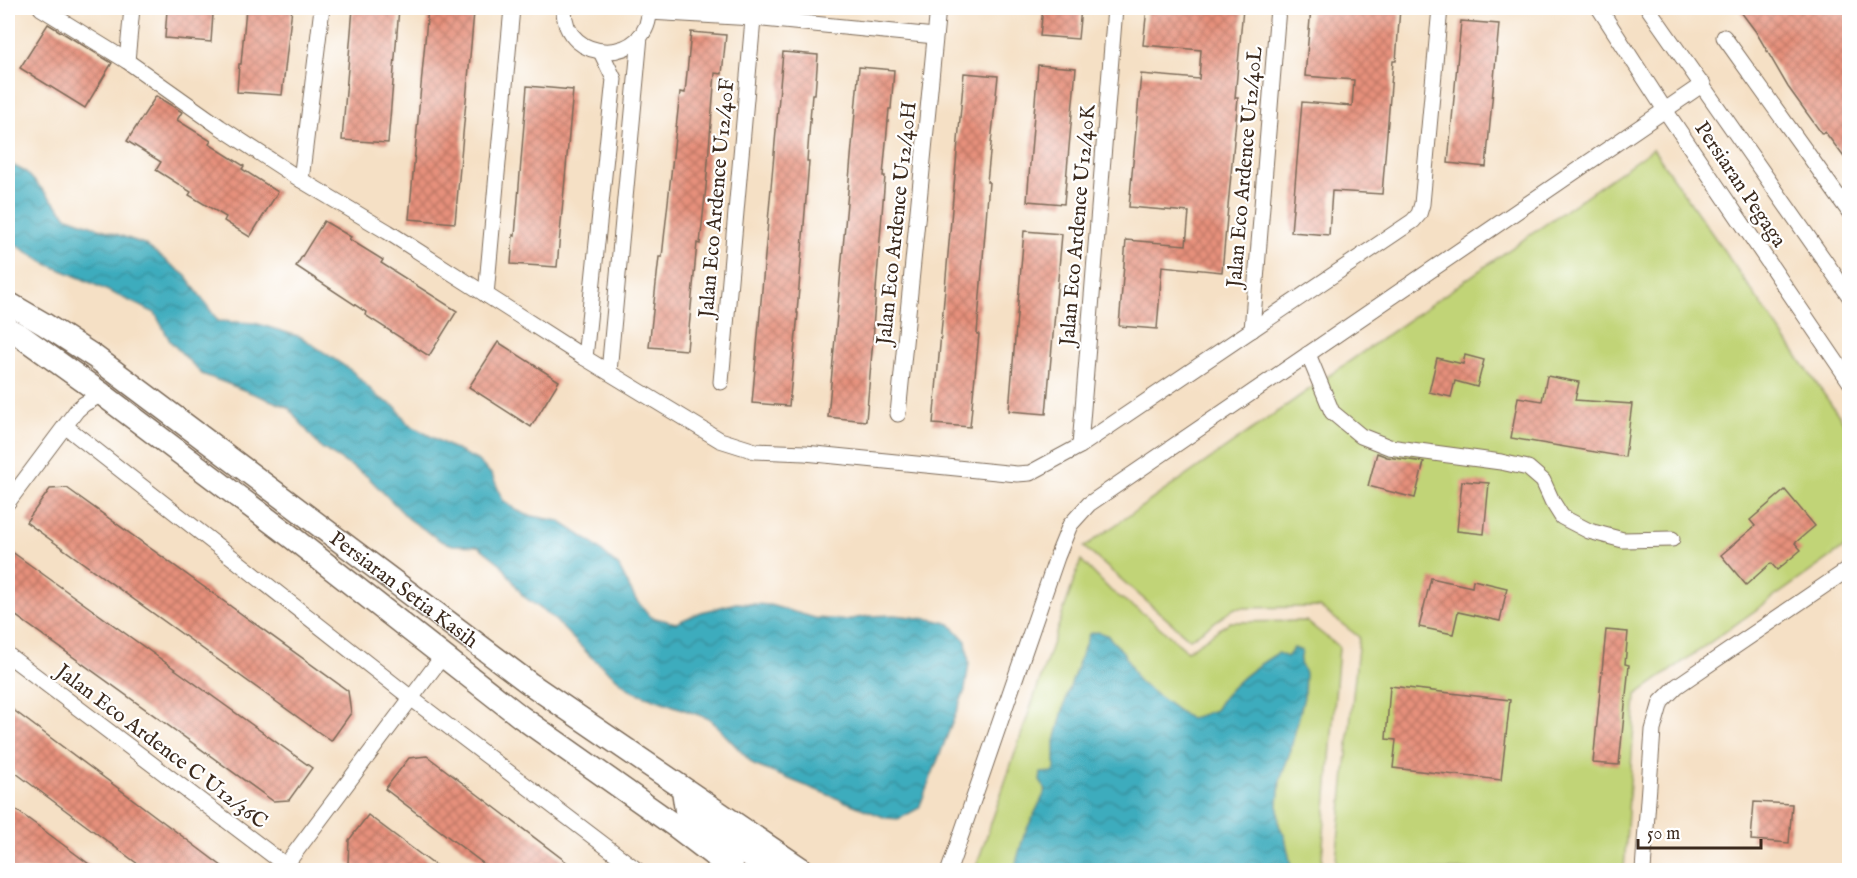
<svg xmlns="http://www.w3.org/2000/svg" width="1857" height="878" font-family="'IM FELL English',serif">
<defs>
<pattern id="water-waves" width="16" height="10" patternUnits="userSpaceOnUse" patternTransform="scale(1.5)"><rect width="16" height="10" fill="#3eacbd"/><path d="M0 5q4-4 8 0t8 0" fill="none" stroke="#358c99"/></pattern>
<pattern id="building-cross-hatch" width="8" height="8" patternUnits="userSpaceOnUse" patternTransform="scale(1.5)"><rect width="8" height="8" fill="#e6907b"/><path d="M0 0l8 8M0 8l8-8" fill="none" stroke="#bc7664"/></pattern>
</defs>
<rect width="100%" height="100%" fill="#fff"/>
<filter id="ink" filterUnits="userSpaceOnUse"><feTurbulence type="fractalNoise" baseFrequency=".0167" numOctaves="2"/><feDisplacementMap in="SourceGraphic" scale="12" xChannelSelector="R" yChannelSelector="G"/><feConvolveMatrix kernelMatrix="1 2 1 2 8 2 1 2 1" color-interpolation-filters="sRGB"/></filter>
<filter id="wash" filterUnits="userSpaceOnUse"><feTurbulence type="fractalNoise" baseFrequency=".008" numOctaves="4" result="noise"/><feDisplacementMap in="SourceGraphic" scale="24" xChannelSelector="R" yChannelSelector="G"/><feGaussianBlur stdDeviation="1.35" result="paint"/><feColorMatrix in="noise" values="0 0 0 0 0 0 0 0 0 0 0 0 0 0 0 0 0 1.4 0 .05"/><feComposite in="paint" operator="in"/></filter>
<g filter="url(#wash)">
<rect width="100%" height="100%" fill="#f5e0c5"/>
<g fill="#c1d477" stroke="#7e7f4a" stroke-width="1.5">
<polygon points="1653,149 1849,430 1849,544 1636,695 1624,870 1335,870 1359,637 1320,607 1235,608 1190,639 1084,547"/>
<polygon points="1081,560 1111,591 1148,617 1187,651 1230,622 1306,621 1339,647 1321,870 975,870"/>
</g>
<g fill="url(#water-waves)" stroke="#3c6b6e" stroke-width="1.5">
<polygon points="8,163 26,172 68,217 144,244 186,276 218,321 255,323 301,337 352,371 378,397 396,407 408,424 454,449 477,460 492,475 503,500 516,510 527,515 559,521 591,542 619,567 636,600 651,617 676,623 701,612 736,603 770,605 815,618 845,620 869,616 895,615 936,620 950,624 966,641 969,663 965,690 919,808 899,819 886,818 754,765 710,719 632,691 590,656 552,617 523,596 501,564 478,546 453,545 441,541 409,519 367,476 320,447 288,407 202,374 170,341 155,313 87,281 45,263 13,243 8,242"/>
<path d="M1097 632 1107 635 1123 652 1139 682 1190 719 1215 710C1230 684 1253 668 1278 653L1287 657 1294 648 1302 651 1300 663 1305 673 1304 697 1290 752 1280 781 1278 804 1279 825 1285 837 1292 870H1015V866L1024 835 1046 790 1040 781 1041 773 1053 772 1055 769V741L1067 695 1089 634Z"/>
</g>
<g id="blocks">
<g fill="url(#building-cross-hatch)">
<polygon points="246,8 292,8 282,95 237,92 239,64 241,64"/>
<polygon points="353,8 399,8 388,143 342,140"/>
<polygon points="428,8 474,12 455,223 409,219"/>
<polygon points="1043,8 1081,8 1078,39 1040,36"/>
<polygon points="1147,8 1205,11 1205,8 1243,8 1235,98 1238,98 1222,272 1162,266 1157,329 1119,326 1126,240 1186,245 1189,212 1129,207 1141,74 1199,79 1201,50 1143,45"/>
<polygon points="1311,8 1400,8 1396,61 1393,61 1382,194 1332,191 1329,235 1291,232 1302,102 1352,106 1354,80 1305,76"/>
<polygon points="1738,8 1850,8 1850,165 1825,132 1822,134 1788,87 1756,32"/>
<polygon points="167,10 213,14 211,42 165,38"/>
<polygon points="1461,21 1499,24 1486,167 1448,163"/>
<polygon points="48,24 112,63 85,108 20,68"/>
<polygon points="691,32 726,35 722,74 715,73 706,187 700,244 697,243 687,350 649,347 659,257 662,257 680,92 685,93"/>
<polygon points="783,52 818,55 815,94 812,94 807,161 809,161 797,313 798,313 789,406 752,403"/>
<polygon points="1038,65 1076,68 1064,204 1027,201"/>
<polygon points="859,67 894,70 891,109 889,109 883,176 885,176 873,328 874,328 866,421 828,417"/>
<polygon points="964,73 998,76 987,182 989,182 977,334 979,334 970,427 933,424"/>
<polygon points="527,86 573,90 557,267 511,264 513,235 515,236"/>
<polygon points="156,96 182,112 177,120 211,141 209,144 244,166 242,169 278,192 250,237 224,221 226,217 189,195 191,192 156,170 161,162 127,141"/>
<polygon points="324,221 351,237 349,239 383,260 381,263 457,311 429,356 365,315 366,312 296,266"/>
<polygon points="1024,231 1062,234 1046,414 1009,411"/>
<polygon points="498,342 559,381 531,427 469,387"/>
<polygon points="1465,355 1484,360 1477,387 1455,381 1451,397 1429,392 1437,358 1463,364"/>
<polygon points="1547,376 1579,382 1575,400 1632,404 1625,457 1511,438 1518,397 1542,401"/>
<polygon points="1377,453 1387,457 1424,462 1415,498 1368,486"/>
<polygon points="1462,481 1489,483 1484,534 1457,531"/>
<polygon points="67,488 348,691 351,713 331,741 26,522 50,489"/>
<polygon points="1785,490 1815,526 1795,543 1801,550 1777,570 1771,563 1746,585 1721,555 1755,526 1750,520"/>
<polygon points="8,549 312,768 289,800 273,801 8,610"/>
<polygon points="1431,578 1472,587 1473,580 1507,588 1500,621 1458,612 1453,634 1419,627"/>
<polygon points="1606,630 1628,632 1625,664 1629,665 1619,765 1593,763"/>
<polygon points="1390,686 1510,700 1501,780 1393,768 1396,740 1386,739"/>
<polygon points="8,706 138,803 227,870 146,870 45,795 8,767"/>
<polygon points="427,756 577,870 492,870 385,789 409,758"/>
<polygon points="1754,802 1792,804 1789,843 1751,840"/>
<polygon points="8,804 38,826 97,870 14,870 8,866"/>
<polygon points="368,815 441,870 358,870 348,863 349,840"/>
</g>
</g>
</g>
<g filter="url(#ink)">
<use href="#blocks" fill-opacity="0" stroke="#7c6a58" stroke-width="1.5"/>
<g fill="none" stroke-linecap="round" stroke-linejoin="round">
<g stroke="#7c6a58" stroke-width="17">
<g id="street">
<polyline points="41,8 127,61 220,127 301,180 388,232 585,358 720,440 755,451 805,453 1017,474 1030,473 1080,446 1413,221 1419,214 1422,204 1440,8"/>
<path d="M564 8C563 67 652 64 649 8"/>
<polyline points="1599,8 1665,110 1850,382"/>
<polyline points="1648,8 1850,297"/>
<polyline points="649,12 753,18 935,36"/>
<polyline points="1724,37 1850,213"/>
<polyline points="127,61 132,8"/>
<polyline points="301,180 322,8"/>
<polyline points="486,295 512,8"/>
<polyline points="1252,330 1278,8"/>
<polyline points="1308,354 1332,412 1361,436 1389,447 1501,462 1528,468 1543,481 1552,501 1562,517 1589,531 1623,540 1672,539"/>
<polyline points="585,358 614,79 601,52"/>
<polyline points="609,372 640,36"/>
<polyline points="721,382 754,8"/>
<polyline points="898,414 938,8"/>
<polyline points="65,426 411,698 637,870"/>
<polyline points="1080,446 1115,8"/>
<polyline points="8,502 77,410 84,404 102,394"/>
<polyline points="8,655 292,870"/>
<polyline points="282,870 442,657"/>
<polyline points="949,870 1057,557 1070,525 1089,504 1703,84"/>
<polyline points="1643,870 1653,730 1661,702 1677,686 1850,568"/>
</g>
</g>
<g stroke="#7c6a58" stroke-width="25">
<g id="secondary">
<path id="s1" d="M8 303 44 324 95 357 529 683 803 870"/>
<polyline points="8,329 21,336 102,394 294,539 521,717 678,828 733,870"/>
<polyline points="683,790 686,810 769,870"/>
</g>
</g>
<use href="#street" stroke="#fff" stroke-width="15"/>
<use href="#secondary" stroke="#fff" stroke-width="22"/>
</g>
</g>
<g text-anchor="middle" stroke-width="4.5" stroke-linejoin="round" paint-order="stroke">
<g font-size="21" fill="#3b2a1e" stroke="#fff">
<text transform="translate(1244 167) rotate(-85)" y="7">Jalan Eco Ardence U12/40L</text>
<text transform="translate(1741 184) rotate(56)" y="7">Persiaran Pegaga</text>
<text transform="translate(716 198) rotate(-85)" y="7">Jalan Eco Ardence U12/40F</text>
<text transform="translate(896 223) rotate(-84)" y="7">Jalan Eco Ardence U12/40H</text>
<text transform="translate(1077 225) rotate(-85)" y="7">Jalan Eco Ardence U12/40K</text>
<text dy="7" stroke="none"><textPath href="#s1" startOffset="489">Persiaran Setia Kasih</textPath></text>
<text transform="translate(162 746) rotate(37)" y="7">Jalan Eco Ardence C U12/36C</text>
</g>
</g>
<rect width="1857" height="878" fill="none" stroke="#fff" stroke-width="30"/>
<path d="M1638 839v9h123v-9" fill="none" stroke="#3b2a1e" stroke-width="3"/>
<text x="1647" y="839" font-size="18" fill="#3b2a1e" stroke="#ffffff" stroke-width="4.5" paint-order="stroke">50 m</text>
</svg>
